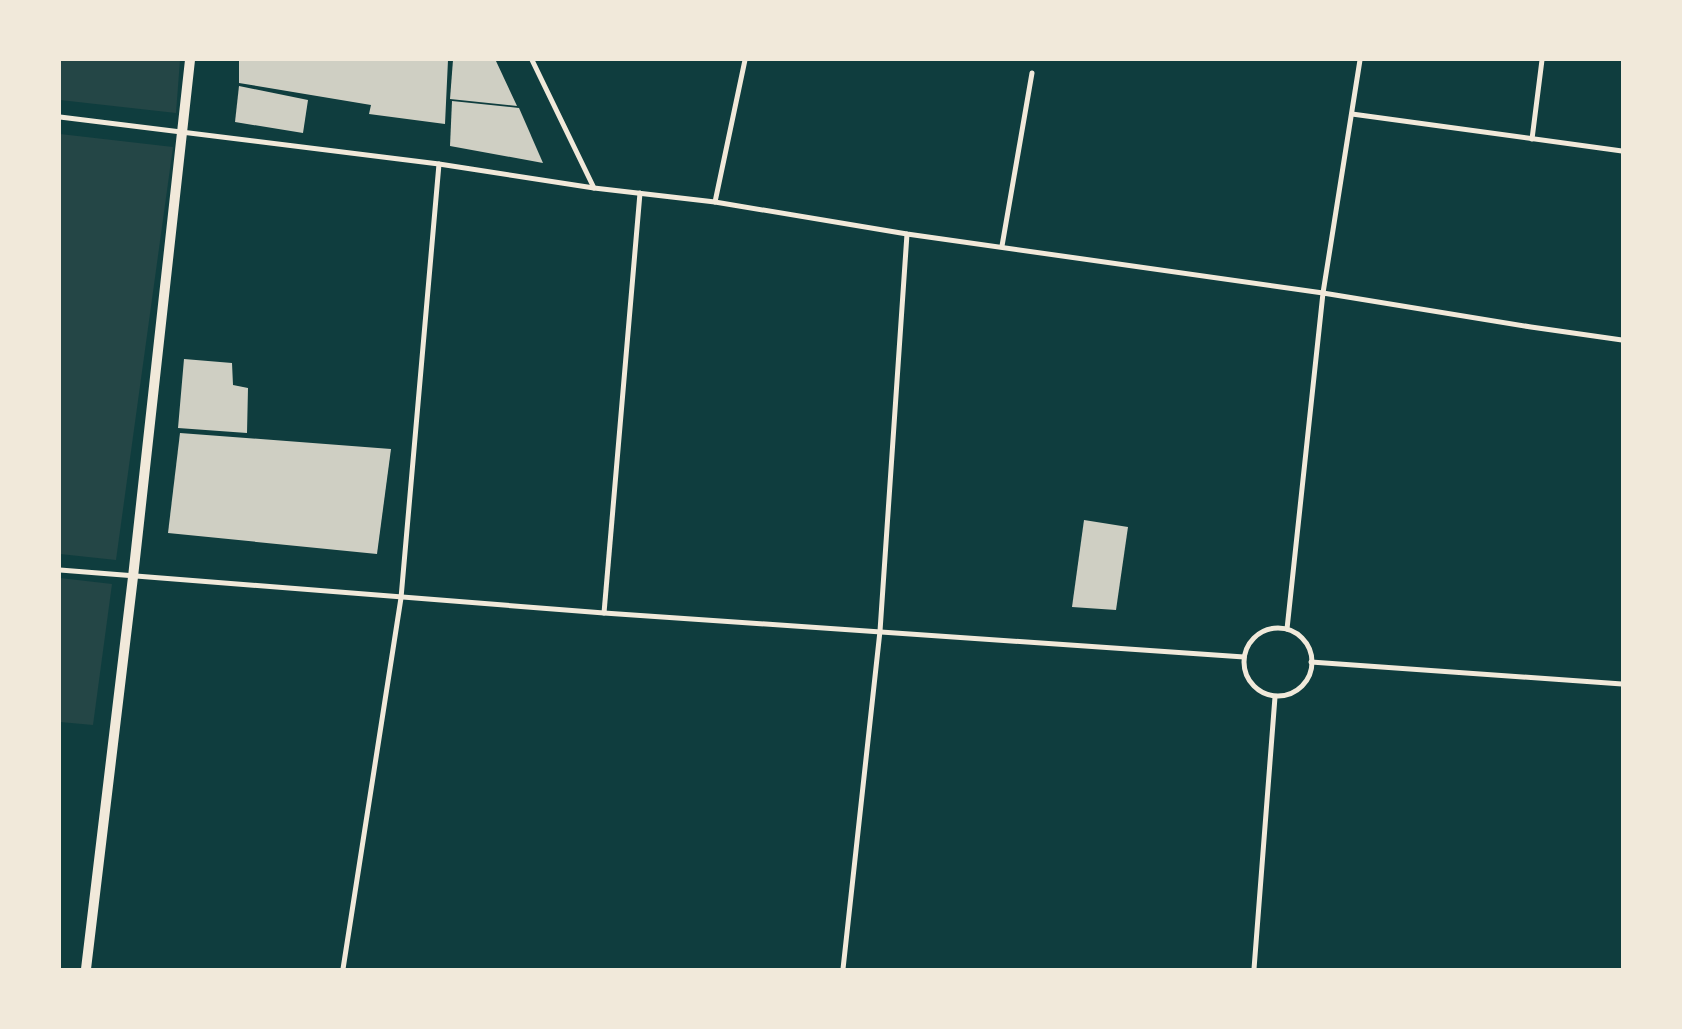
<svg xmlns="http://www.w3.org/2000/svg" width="1682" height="1029" font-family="'DM Sans',sans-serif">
<rect width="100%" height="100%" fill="#0f3d3e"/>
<g fill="#244646">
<polygon points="60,60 180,60 176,113 60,100"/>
<polygon points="60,134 173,147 116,560 60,554"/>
<polygon points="60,578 112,584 93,725 60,722"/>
</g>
<g fill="#cfcfc3">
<polygon points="239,60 448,60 445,124 369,114 371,105 239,83"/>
<polygon points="453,60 496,61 517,106 450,99"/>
<polygon points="239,86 308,100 303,133 235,122"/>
<polygon points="452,101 519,108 543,163 450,146"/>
<polygon points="184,359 232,363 233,385 248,388 247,433 178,428"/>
<polygon points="180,433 391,449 377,554 168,533"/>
<polygon points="1084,520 1128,527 1116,610 1072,607"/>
</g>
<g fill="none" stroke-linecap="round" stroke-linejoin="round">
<g stroke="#f1e9da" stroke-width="5">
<polyline points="532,60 594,188"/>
<polyline points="1360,60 1323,293 1531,327 1622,340"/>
<polyline points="1352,114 1622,151"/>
<polyline points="60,117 439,164 594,188 715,202 907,234 1323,293 1287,629"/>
<polyline points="1532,139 1542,60"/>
<polyline points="715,202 745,60"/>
<polyline points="1002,246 1032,73"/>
<polyline points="60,570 604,613 1244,657"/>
<polyline points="604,613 640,193"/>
<circle cx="1278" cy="662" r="34"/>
<polyline points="1311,662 1622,684"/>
<polyline points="343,969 401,598 439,164"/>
<polyline points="843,969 880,631 907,234"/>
<polyline points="1254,969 1275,697"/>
</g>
<polyline stroke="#f1e9da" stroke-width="10" points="86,969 133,577 190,60"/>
</g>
<rect width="1682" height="1029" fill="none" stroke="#f1e9da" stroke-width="122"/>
</svg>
